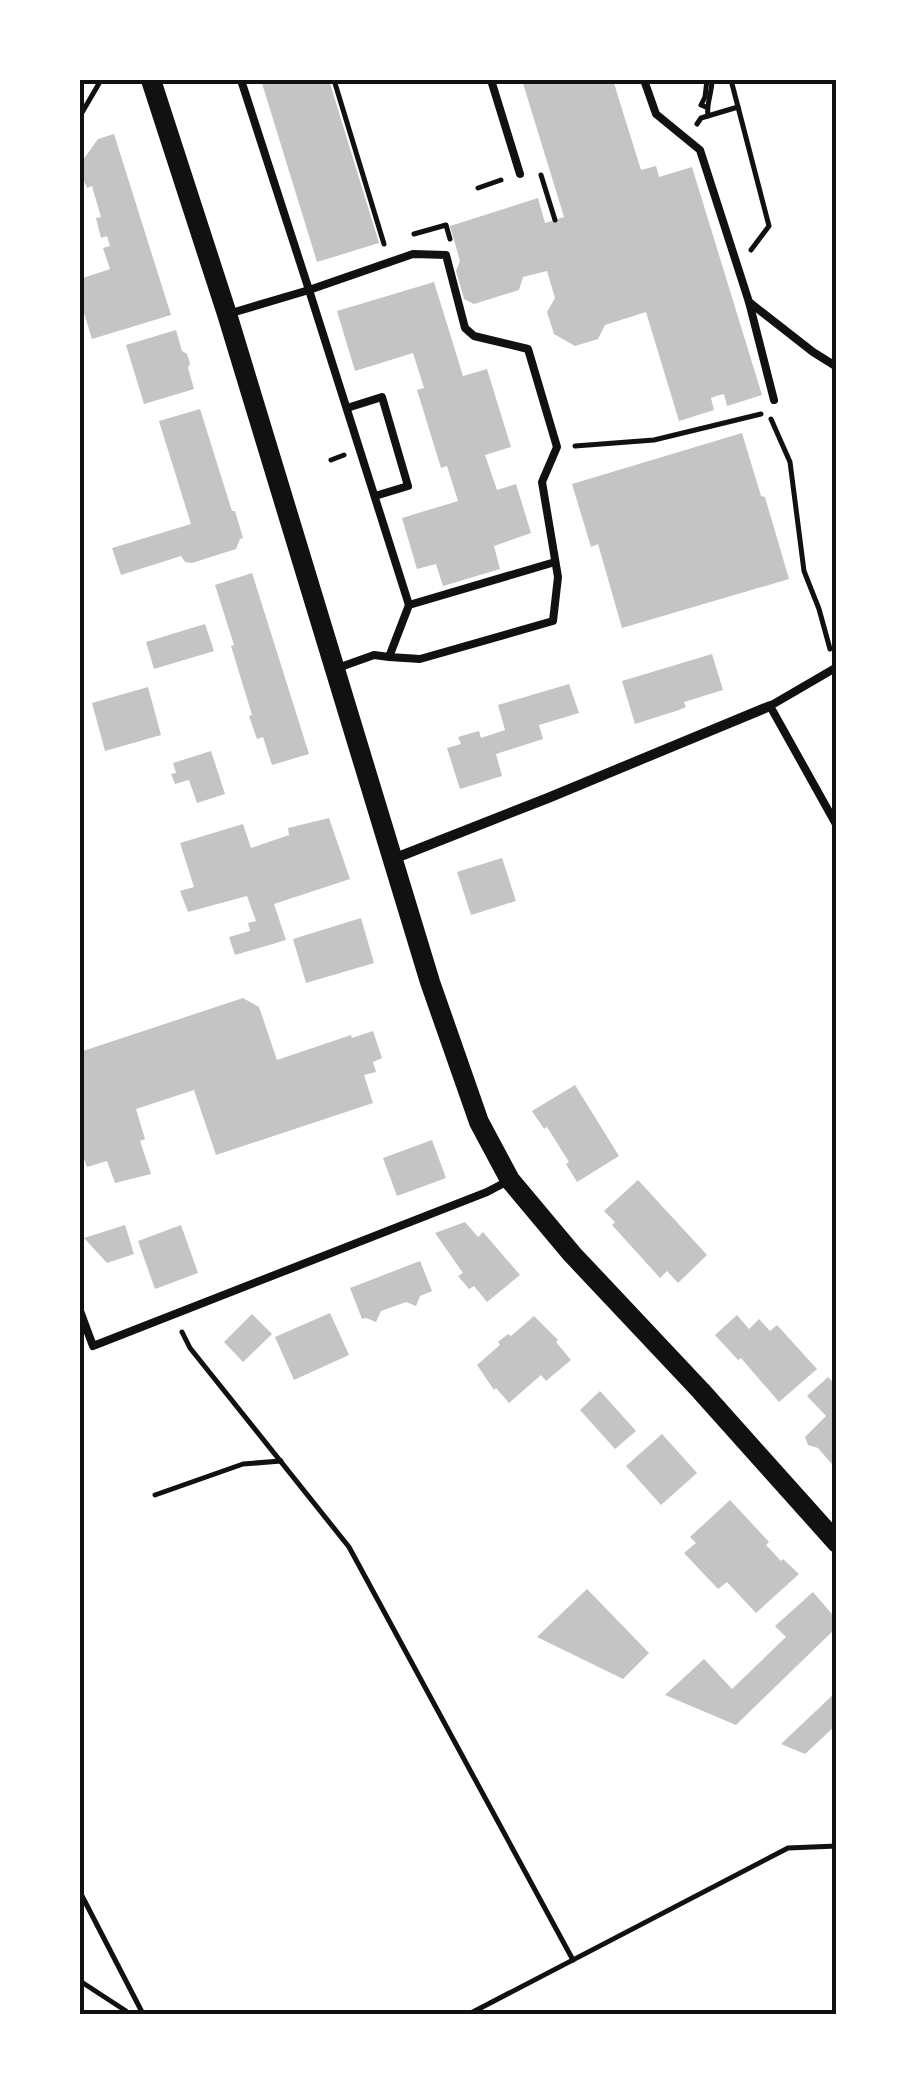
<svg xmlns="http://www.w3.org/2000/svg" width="917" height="2094" font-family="'PT Serif',serif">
<rect width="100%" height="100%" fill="#fff"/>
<g fill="#c4c4c4">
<polygon points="261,80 329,80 379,243 317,262"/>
<polygon points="522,80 613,80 641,170 656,166 659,177 692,167 762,395 727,406 724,394 716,396 711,398 714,410 679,421 646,312 605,325 598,339 575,346 554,334 547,312 555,298 547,271 523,277 519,290 474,304 464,299 456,271 460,261 450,226 538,198 545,223 564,217"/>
<polygon points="114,134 171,315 92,339 80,300 80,279 110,269 103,248 110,246 107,236 101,238 96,218 101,217 92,186 87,188 80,172 80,164 98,139"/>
<polygon points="434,282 463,376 487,369 511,447 485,455 497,490 516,484 531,533 494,546 500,569 443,586 436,564 417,569 402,518 458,501 447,466 441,468 417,390 424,388 413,353 355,371 337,311"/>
<polygon points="176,330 182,351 187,354 190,363 188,368 194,389 144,404 126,345"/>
<polygon points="200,409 232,511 235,511 243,538 240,539 236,549 192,563 185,562 181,556 121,575 112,548 191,524 159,421"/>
<polygon points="742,433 761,496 765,497 789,579 622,628 598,544 591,547 572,484"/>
<polygon points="252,573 309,754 272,765 263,737 257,739 249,716 252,715 231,646 234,645 215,585"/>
<polygon points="205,624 214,651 154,669 146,642"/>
<polygon points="712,654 723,690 684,702 686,707 679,710 635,724 622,681"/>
<polygon points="569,684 579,713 539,725 543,739 496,754 502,776 460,789 447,748 461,744 458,737 479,731 481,738 505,730 498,705"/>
<polygon points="148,687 161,735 105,751 92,703"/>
<polygon points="211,751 225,794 197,803 189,780 175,784 171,774 176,773 173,763"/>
<polygon points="329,818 350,879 274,904 286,940 235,955 229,937 250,931 248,923 256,921 247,896 188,912 180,891 194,887 180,843 243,824 251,848 289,835 288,828"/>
<polygon points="502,858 516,901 471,915 457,872"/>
<polygon points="361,918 374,963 306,983 293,939"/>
<polygon points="243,998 259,1007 277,1060 351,1035 352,1038 373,1031 382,1058 373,1062 376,1072 364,1075 373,1103 216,1155 194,1090 136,1109 145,1139 140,1141 151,1174 115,1183 107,1161 87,1167 80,1148 80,1052"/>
<polygon points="575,1085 619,1156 577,1182 566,1164 569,1162 547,1127 544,1129 532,1111"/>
<polygon points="432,1140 446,1178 397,1196 383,1158"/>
<polygon points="638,1180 707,1255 678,1283 667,1271 660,1278 612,1225 615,1222 604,1211"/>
<polygon points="465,1222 478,1237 483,1232 520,1275 487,1302 474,1286 469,1289 458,1276 463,1273 435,1233"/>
<polygon points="125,1225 134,1254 107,1263 84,1238"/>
<polygon points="181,1225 198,1273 155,1289 138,1241"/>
<polygon points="420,1261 432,1291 420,1296 416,1306 406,1302 381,1311 376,1322 366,1318 362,1319 350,1288"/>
<polygon points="330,1313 349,1355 294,1380 275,1337"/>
<polygon points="252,1314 272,1334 243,1362 224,1342"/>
<polygon points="737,1315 749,1329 759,1319 770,1331 777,1325 817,1369 779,1402 741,1358 738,1360 715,1335"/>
<polygon points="534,1316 558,1340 556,1342 571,1360 546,1381 541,1375 509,1403 496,1388 494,1390 477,1365 500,1345 498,1342 508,1334 511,1336"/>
<polygon points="828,1377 837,1387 837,1470 818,1448 808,1445 805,1437 826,1416 807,1396"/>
<polygon points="600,1391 636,1431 615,1449 580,1410"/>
<polygon points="662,1434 697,1473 661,1505 626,1466"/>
<polygon points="730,1500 769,1542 766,1545 781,1561 783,1559 799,1574 756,1613 727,1582 718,1589 684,1553 696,1543 690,1537"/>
<polygon points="587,1589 649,1653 623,1679 537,1637"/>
<polygon points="813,1592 837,1620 837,1627 736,1725 665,1695 704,1659 732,1689 786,1637 775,1626"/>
<polygon points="837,1691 837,1724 805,1754 781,1744"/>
</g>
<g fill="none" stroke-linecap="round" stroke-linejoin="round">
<g stroke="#111" stroke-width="5">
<polyline points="334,80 384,244"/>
<polyline points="731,80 769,226 751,250"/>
<polyline points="706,107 701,105 705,97 707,80"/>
<polyline points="80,116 101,80"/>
<path d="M708 116C706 104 712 93 712 80"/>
<polyline points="697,124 701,118 738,107"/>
<polyline points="541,175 555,220"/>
<polyline points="478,188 501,180"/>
<polyline points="414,234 446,225 450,239"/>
<polyline points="771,419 790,462 804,571 819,609 830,649"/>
<polyline points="575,446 654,440 761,414"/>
<polyline points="331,460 344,455"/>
<polyline points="182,1332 190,1348 349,1547 573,1960"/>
<polyline points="155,1495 243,1464 281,1461"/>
<polyline points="80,1892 143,2014"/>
<polyline points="80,1981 126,2011 127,2014"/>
<polyline points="469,2014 788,1848 837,1846"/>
</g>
<g stroke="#111" stroke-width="8">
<polyline points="491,80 520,174"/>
<polyline points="644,80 656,114 700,150 749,302 774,400"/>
<polyline points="749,302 813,352 837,367"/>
<polyline points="228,314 309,290 241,80"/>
<polyline points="347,408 382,397 408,486 375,496"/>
<polyline points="409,605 555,562"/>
<polyline points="837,667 770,706 837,826"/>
<polyline points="335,669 374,655 389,657 409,605 309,290 413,254 446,255 465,328 474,336 528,349 557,447 542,482 558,577 553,621 420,659 389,657"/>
<polyline points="80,1311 93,1346 487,1192 506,1182"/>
</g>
<polyline stroke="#111" stroke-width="10" points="393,859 548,798 770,706"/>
<polyline stroke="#111" stroke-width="20" points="151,80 227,314 430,982 479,1122 510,1180 572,1254 701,1391 837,1543"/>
</g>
<rect width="917" height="2094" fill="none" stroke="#ffffff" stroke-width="165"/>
<rect x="82" y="82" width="752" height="1930" fill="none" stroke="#111" stroke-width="4"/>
</svg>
